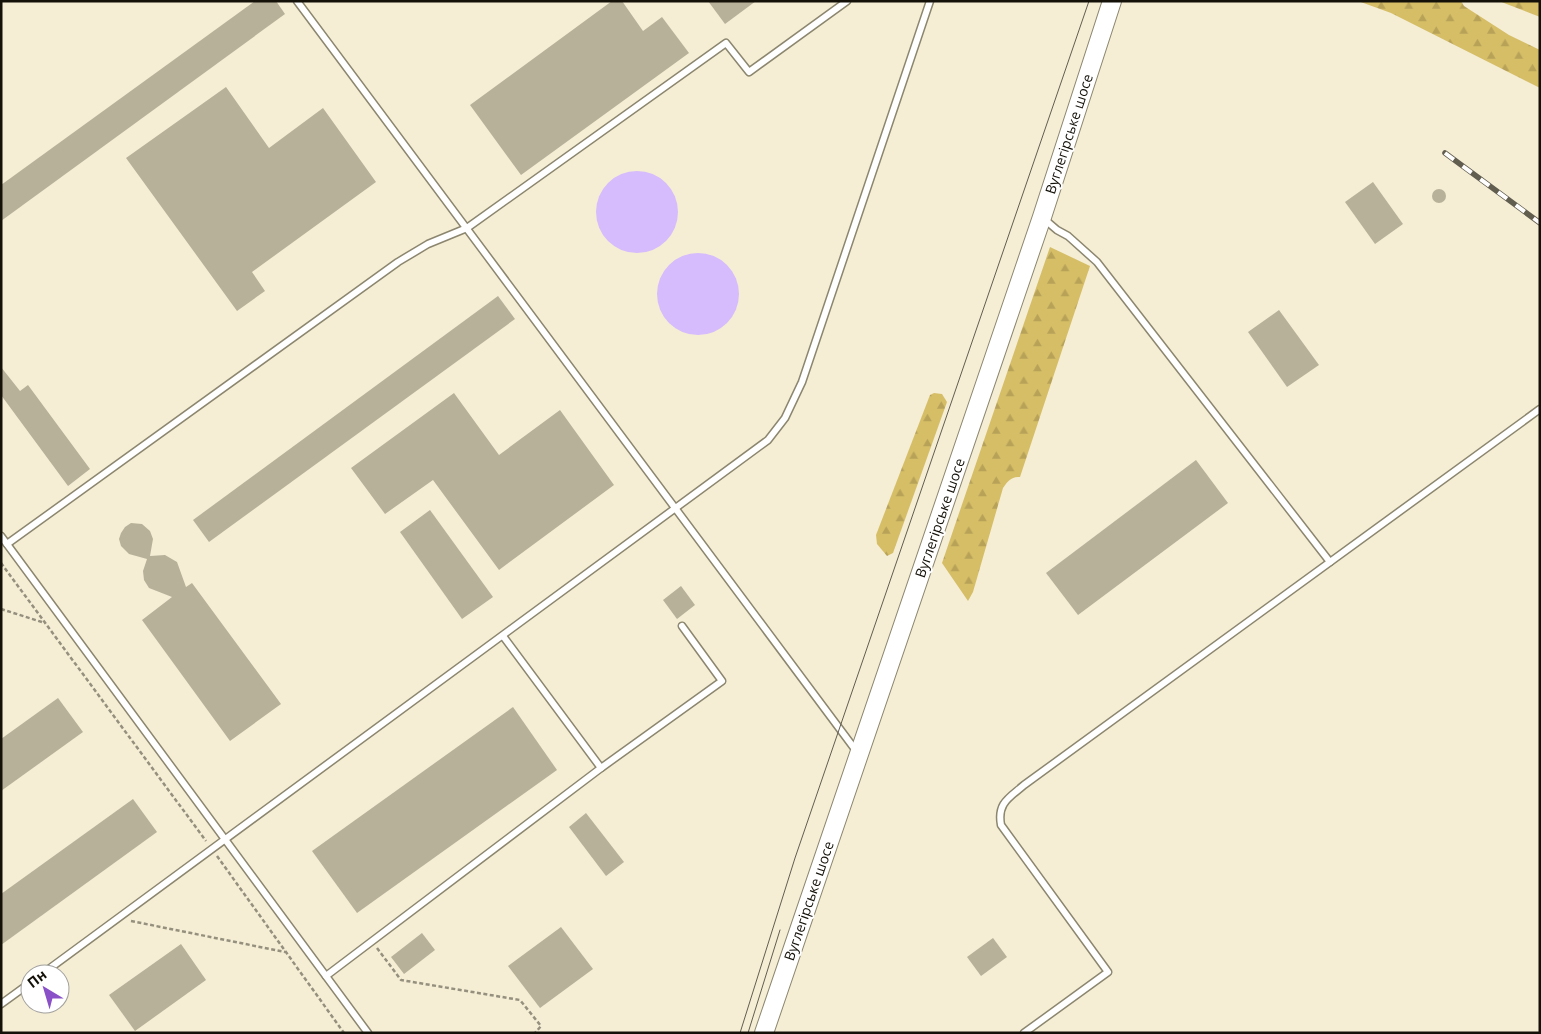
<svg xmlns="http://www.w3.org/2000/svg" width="1541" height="1034" font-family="'Open Sans',sans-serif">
<defs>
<pattern id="forest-firs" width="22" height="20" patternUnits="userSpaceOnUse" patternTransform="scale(1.25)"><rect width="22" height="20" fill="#d6be67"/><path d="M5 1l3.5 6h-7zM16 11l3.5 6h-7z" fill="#b7a258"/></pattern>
</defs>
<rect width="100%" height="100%" fill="#f5eed5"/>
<g fill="url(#forest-firs)">
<polygon points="1358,1 1461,1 1464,6 1509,35 1540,50 1540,88 1391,13"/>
<polygon points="1500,1 1540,1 1540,17 1504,3"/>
<path d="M1050 247 1090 266 1020 477C1011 477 1008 481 1003 488L973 592 968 601 942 563Z"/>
<polygon points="934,393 942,394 947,402 893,553 887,556 877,544 876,535 930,395"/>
</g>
<g fill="#d6bcfc">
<circle cx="637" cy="212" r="41"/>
<circle cx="698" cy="294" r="41"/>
</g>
<g fill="#b8b19a">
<polygon points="255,1 276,1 285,14 1,221 1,185"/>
<polygon points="612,1 622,1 643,31 662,17 689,53 521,175 470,105"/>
<polygon points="708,1 756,1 725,24"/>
<polygon points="226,87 269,148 323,108 376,182 252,272 265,291 237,311 126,158"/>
<polygon points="1373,182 1403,224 1375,244 1345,202"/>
<circle cx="1439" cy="196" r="7"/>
<polygon points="498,296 515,319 209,542 193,520"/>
<polygon points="1279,310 1319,365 1287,387 1248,332"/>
<polygon points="1,367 20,391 28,385 90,469 68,486 1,395"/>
<polygon points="454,393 499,455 560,410 614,485 499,570 433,480 385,514 351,468"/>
<polygon points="1196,460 1228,503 1078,615 1046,573"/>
<polygon points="430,510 493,597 462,619 400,532"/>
<polygon points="131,523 142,524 150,531 153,539 150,556 165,555 177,562 186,587 192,583 281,704 230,741 142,620 172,597 149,588 144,580 143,571 147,559 129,554 121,546 119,539 121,533 125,527"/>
<polygon points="681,586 695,605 677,619 663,600"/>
<polygon points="58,698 83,732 1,791 1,739"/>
<polygon points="513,707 557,770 357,913 312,851"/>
<polygon points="133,799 157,832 1,945 1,894"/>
<polygon points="586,813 624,862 606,876 569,827"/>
<polygon points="561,927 593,969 540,1008 508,966"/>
<polygon points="422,933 435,950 404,974 391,957"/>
<polygon points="993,938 1007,957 981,976 967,957"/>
<polygon points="181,944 206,980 135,1031 109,995"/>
</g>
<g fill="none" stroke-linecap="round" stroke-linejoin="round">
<g stroke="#8c866f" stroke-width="9">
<g id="lane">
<polyline points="297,1 857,752"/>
<polyline points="1043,218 1057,230 1068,236 1097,262 1330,562"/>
<polyline points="1,536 368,1033"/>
<polyline points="7,544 398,262 428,244 467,228 726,43 749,72 847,1"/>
<polyline points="503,636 601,768"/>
<polyline points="42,974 768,440 785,418 802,382 930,1"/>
<polyline points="326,976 601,768 722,681 682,626"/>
<polyline points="1,1004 30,983"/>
<path d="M1024 1033 1108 972 1001 825C997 803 1009 798 1024 785L1540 409"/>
</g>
</g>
<g stroke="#8c866f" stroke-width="20">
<polyline id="secondary" points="764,1033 1042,217 1112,1"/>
</g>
<g stroke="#95907e" stroke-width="2.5" stroke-dasharray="4 2.5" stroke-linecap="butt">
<polyline points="1,563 206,841"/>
<polyline points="1,609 45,623"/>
<polyline points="217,856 344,1033"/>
<polyline points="131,921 285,952"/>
<polyline points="377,948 401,980 520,1000 541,1026 535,1033"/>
</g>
<use href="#lane" stroke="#fff" stroke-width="6"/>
<use href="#secondary" stroke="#fff" stroke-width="18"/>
<g stroke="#615d4f" stroke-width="1">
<polyline points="740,1033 795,858 1089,1"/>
<polyline points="748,1033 780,930"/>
</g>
<g stroke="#615d4f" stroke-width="5.5">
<polyline id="rail" points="1445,153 1540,223"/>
</g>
<use href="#rail" stroke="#fff" stroke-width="4" stroke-dasharray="11" stroke-linecap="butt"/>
</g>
<g text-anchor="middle" stroke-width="4" stroke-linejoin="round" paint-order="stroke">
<g font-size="14" fill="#141109" stroke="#fff">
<text transform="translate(1069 134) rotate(-72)" y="5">Вуглегірське шосе</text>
<text transform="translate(940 518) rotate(-71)" y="5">Вуглегірське шосе</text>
<text transform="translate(809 901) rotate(-71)" y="5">Вуглегірське шосе</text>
</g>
</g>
<rect width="1541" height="1034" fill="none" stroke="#141109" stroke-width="5"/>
<g transform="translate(45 989) rotate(322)"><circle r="24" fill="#ffffff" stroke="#a1a09d"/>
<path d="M0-4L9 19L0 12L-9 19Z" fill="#8950c8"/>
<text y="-8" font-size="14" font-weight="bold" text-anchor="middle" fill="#141109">Пн</text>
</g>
</svg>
